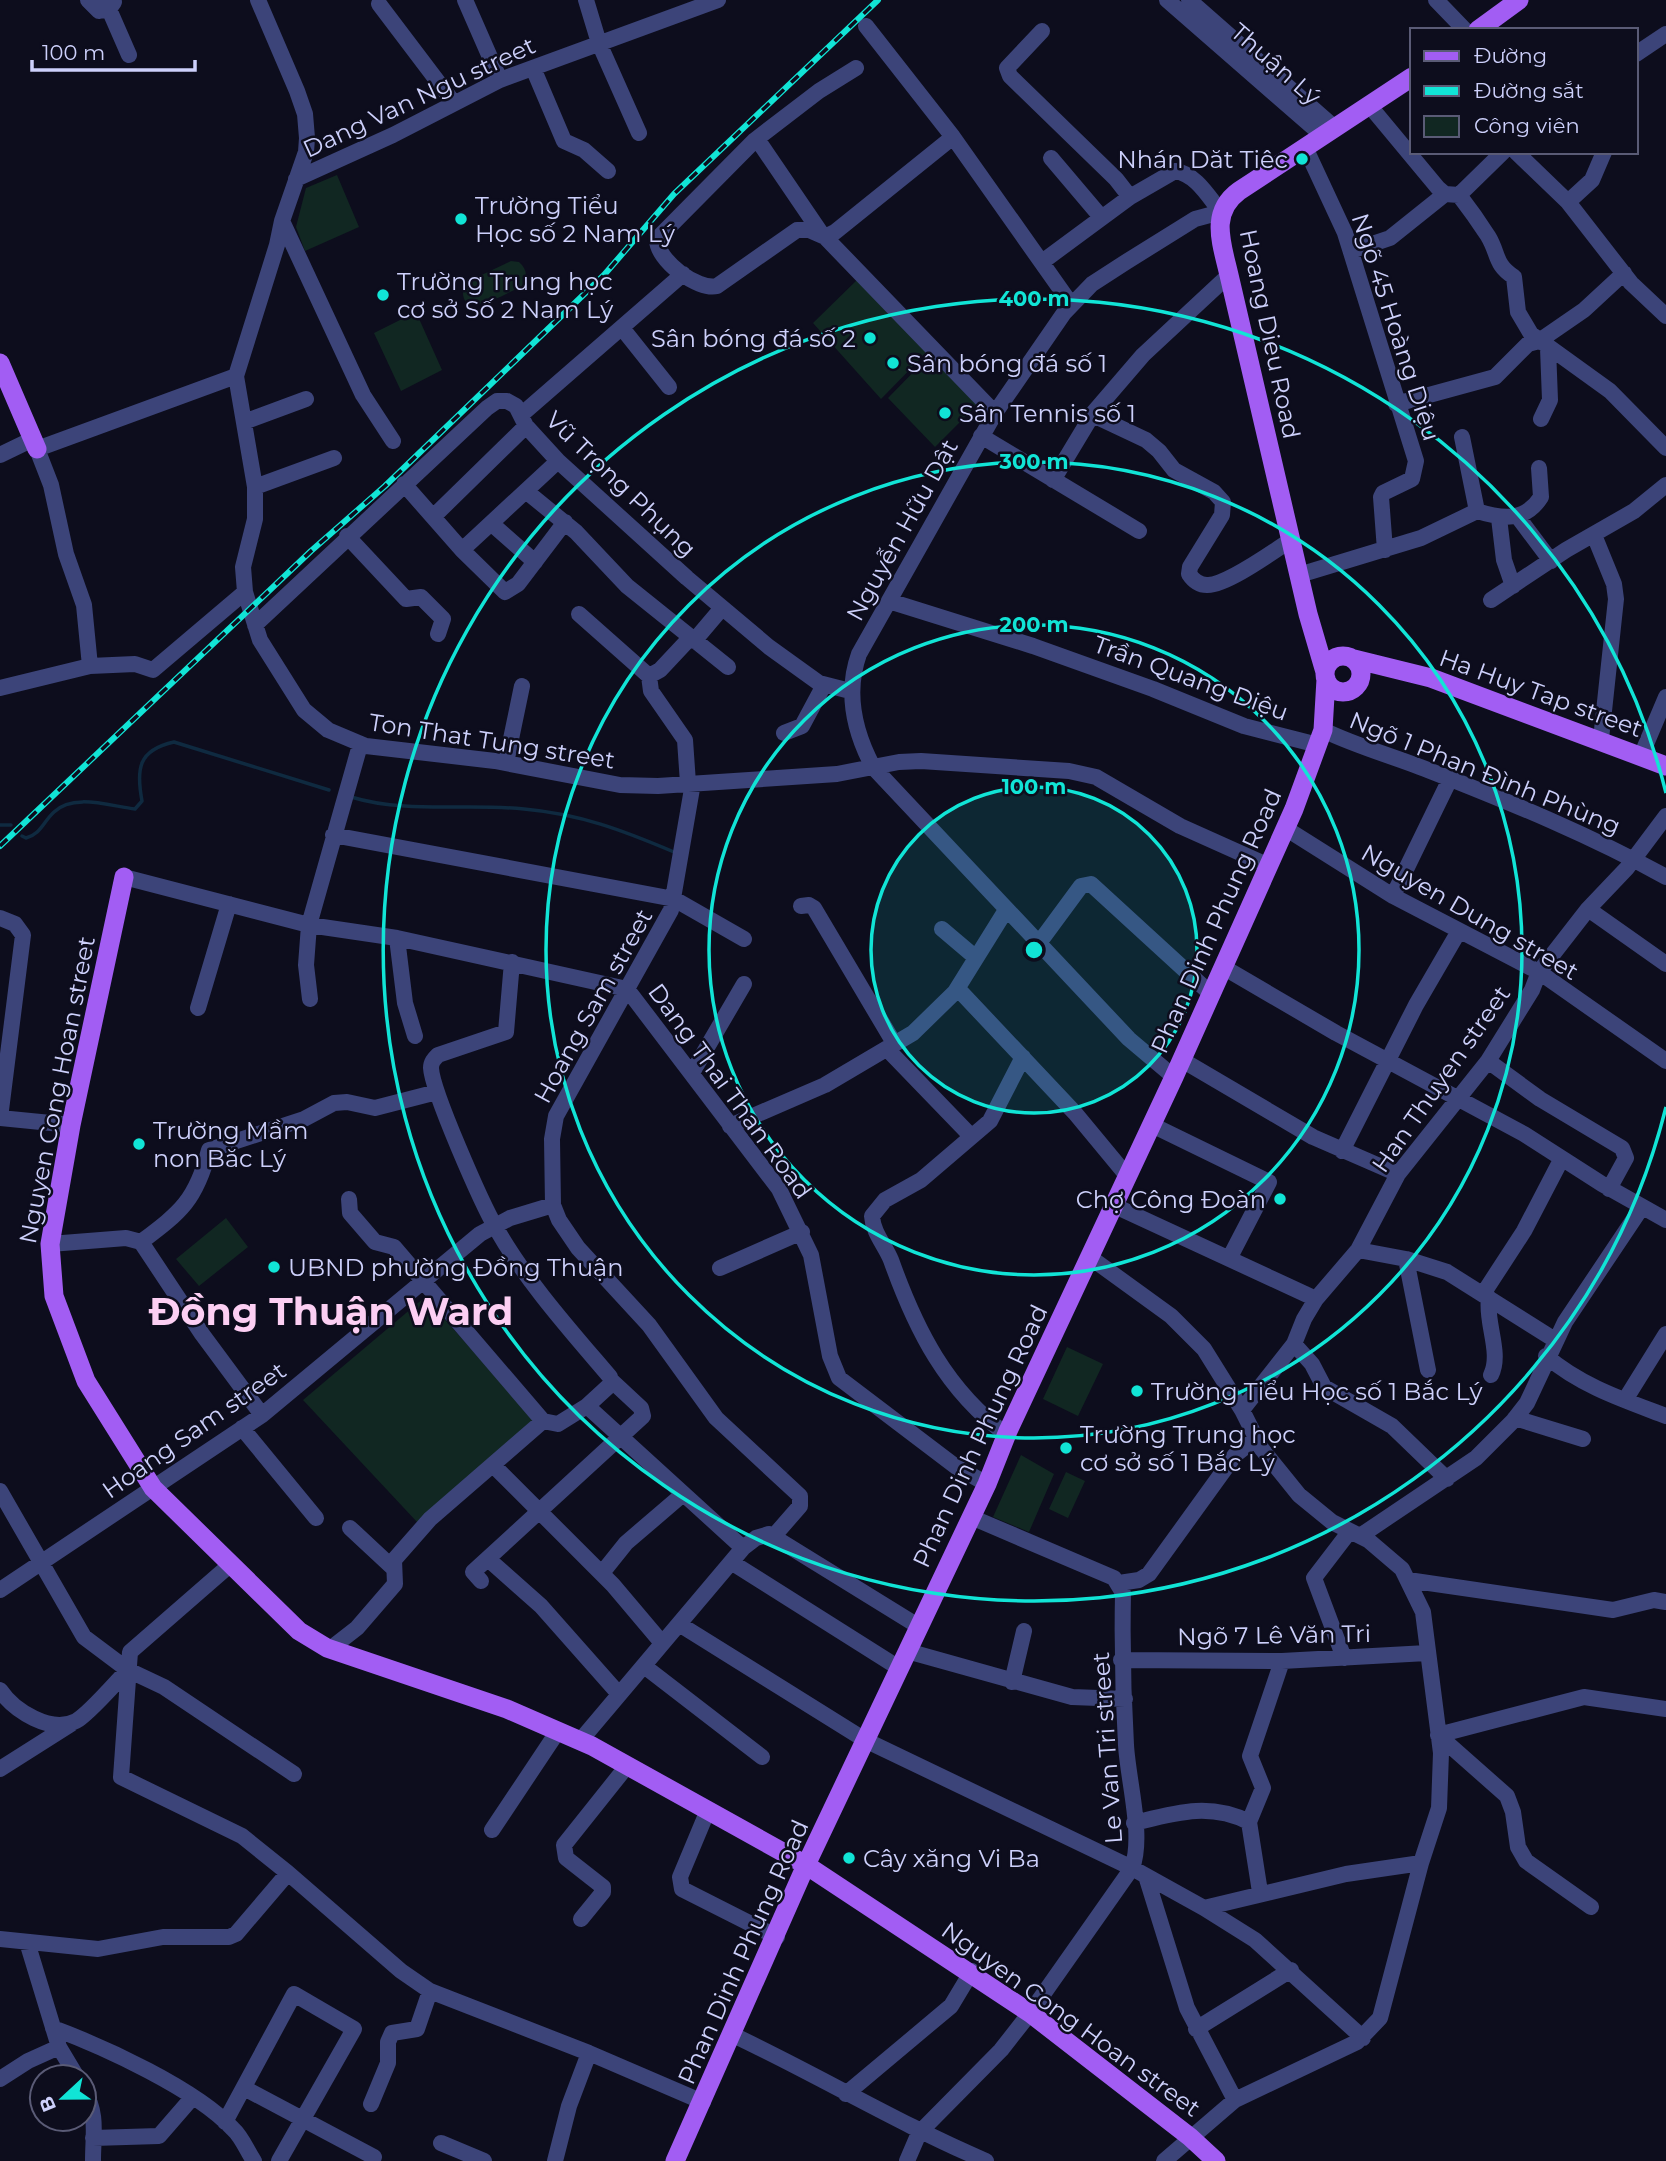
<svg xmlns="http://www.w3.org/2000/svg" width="1666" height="2161" viewBox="0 0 1666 2161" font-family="Montserrat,sans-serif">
	<rect width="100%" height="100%" fill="#0d0d1d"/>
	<path fill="#112722" d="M 337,175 L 359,227 L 305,251 L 296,227 L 306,188 Z
		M 511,261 L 519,262 C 527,269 528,277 522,286 C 508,292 461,323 463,290 L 469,281 Z
		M 858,279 L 928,351 L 881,399 L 813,323 Z
		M 416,312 L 442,370 L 401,391 L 374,333 Z
		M 931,354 L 978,404 L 935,447 L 888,398 Z
		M 226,1218 L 248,1247 L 199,1286 L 176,1259 Z
		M 425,1297 L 535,1421 L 417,1522 L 303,1400 Z
		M 1067,1347 L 1103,1364 L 1078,1416 L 1043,1399 Z
		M 1021,1455 L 1054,1474 L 1029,1532 L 993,1517 Z
		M 1066,1472 L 1085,1481 L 1068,1518 L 1049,1509 Z"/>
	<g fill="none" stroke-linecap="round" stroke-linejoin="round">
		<path stroke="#0f2a40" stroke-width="3.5" d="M 351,797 C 407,814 467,803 524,809 C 580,814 622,830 674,852
			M 0,825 L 11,825
			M 22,836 L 26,838 C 41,834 43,822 54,812 C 73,793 110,806 135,809 L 142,801 C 136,769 138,750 174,742 L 329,790"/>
		<path stroke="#3c4479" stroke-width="16" d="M 88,0 L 99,11 L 109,9 L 114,2
			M 105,0 L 129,55
			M 258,0 L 297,91 L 305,114 L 307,138 L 306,152 L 282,221 L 277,245 L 236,376 L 255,487 L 255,519 L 243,567 L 245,592 L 260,640 L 304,710 L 328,730 L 366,746 L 495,761 L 620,785 L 658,786 L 837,774 L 899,762 L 921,761 L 1069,771 L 1096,777 L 1180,826 L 1267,865
			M 465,0 L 500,80
			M 586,0 L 599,43 L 639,133
			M 1167,0 L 1323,136
			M 1189,0 L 1335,128
			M 1436,0 L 1465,30
			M 379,4 L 454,103
			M 866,26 L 953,137 L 1071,304
			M 1042,31 L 1007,68 L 1010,76 L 1116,179 L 1130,197
			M 1636,54 L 1666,34
			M 533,68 L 564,141 L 584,150 L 608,171
			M 856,68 L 819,91 L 755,140 L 657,239 C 656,260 698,291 717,286 L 797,230 L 809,230 L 825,237 L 835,232 L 953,137
			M 1369,105 L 1438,188 L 1445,194 L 1459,195 C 1469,208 1479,222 1488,236 C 1499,254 1494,264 1514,277 L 1518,312 L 1531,334 L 1610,391 L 1666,448
			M 757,139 L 821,233
			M 1305,147 L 1345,233 L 1416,461 L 1412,479 L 1383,493 L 1381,497 L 1385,550
			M 1516,152 L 1568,202 L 1631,283 L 1666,316
			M 1051,158 L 1101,217
			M 296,179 L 393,135 L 500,80 L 718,0
			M 1459,195 L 1503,152
			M 1568,202 L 1592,180 L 1604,152
			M 282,221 L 363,395 L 393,441
			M 825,237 L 995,413
			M 1351,251 L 1390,238 L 1445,194
			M 1042,262 L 1130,197 L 1175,171 C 1196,174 1208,196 1221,212
			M 622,328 L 669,387
			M 1396,404 L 1495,377 L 1528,344 L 1539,341 L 1584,310 L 1624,273
			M 521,415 L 683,274
			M 1093,415 L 1146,440 L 1159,451 L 1174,470 L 1214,492 L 1223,502 L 1222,515 L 1190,567 L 1189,574 C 1193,580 1199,585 1207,585 C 1226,586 1274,551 1291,540
			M 1541,419 L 1550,400 L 1548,348
			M 244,422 L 306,399
			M 981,436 L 1139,531
			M 1462,437 L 1477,511
			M 0,455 L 33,439
			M 1053,480 L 1094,412 L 1143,355 L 1229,275
			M 404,484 L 462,550 L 505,592 L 518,584 L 565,522
			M 255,487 L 334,458
			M 527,492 L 576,532 L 627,586 L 728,667
			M 434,516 L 526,426
			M 1518,517 L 1551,561
			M 1499,518 L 1504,560 L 1513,586
			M 492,524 L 535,562
			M 1594,535 L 1614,584 L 1616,599 L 1601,739
			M 347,536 L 406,599 L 421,597 L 443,619 L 438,634
			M 462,550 L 558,461
			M 1299,575 L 1421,538 L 1477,511 C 1502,519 1525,522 1541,497 L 1539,468
			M 1491,600 L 1566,550 L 1634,511 L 1666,485
			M 889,601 L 1033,646 L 1153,689 L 1244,726 L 1318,745
			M 579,614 L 649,676 L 660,670 L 690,638
			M 255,625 L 487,408 L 497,401 L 507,401 L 516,406 L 526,426 L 558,461 L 687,578 L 769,647 L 819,683 L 850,691
			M 694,641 L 722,608
			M 90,666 L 84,605 L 66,554 L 51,485 L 37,449 L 236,376
			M 649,676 L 651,691 L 685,740 L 688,783
			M 0,688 L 90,666 L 135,664 L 153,670 L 245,592
			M 1323,730 C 1358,747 1396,757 1433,772 C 1512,803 1592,836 1666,877
			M 784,733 L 802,726 L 824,685
			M 1641,756 L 1666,697
			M 506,763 L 522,686
			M 693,783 L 671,910 L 556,1116 L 552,1139 L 553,1205 L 559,1220 L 578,1248 L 649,1325 L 716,1418 L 800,1496 L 800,1506 L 773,1537
			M 1285,828 L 1393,896 L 1539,972 L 1666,1061
			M 333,835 L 674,899 L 744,939
			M 124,877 L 309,925 L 397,938 L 627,989 L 779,1189 L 811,1255 L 830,1356 L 839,1378 L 955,1466 L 987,1484
			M 1393,896 L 1450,779
			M 801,906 L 809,905 L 814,908 L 894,1043
			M 1588,909 L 1666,964
			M 0,918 L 15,924 L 23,935 L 0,1118
			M 942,929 L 975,957
			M 397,938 L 405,1003 L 415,1036
			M 1039,943 L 1081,886 L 1091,884 L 1210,993
			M 1223,967 L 1336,1033 L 1524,1134 L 1602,1184 L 1666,1220
			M 955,992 L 959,990 L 1075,1113 L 1128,1177
			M 310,999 L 306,965 L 309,925 L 360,745
			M 198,1008 L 229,904
			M 887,1049 L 971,1136
			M 1182,1060 L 1313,1137 L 1398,1174
			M 1488,1061 L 1540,1099 L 1622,1148 L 1626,1158 L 1609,1189
			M 692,1073 L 744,984
			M 1174,1077 L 1129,1039 L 873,767 C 854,731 845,693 859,654 L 995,413 L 1064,313 L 1092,284 L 1126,262 L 1195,219 L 1221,212
			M 0,1118 L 71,1125
			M 1152,1125 L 1269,1182 L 1230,1257
			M 730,1126 L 825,1085 L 913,1033 L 955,992 L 1006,910
			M 1342,1151 L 1416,1005 L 1459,931
			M 349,1199 L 350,1213 L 375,1242 L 394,1247 L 543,1421 L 558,1424 L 587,1406 L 611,1384 L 610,1377 C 570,1330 526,1281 496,1228 C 482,1204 432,1091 431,1068 C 431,1062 434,1059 438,1055 L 506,1032 L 512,962
			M 1115,1206 L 1316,1299
			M 141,1242 C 181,1212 196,1200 209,1150 L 304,1119 L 334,1103 L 347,1102 L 375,1108 L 437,1092
			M 50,1244 L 126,1238 L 141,1242 L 202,1334 L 262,1415
			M 1358,1250 L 1406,1259 L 1447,1272 L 1555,1340
			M 1091,1258 L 1171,1316 L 1204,1349 L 1242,1410 L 1261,1448 L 1299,1495 L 1332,1522 L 1368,1540 L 1402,1569 L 1423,1612 L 1441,1753 L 1439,1808 L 1421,1863 L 1380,2018 L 1357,2042 L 1235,2100 L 1164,2161
			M 1406,1259 L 1428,1370
			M 720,1268 L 802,1232
			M 1483,1294 L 1524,1231 L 1561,1160
			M 1489,1298 C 1485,1322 1502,1353 1491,1375
			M 1294,1344 L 1312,1364 L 1324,1387 L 1392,1426 L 1447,1479
			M 1546,1356 C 1581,1386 1624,1400 1666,1416
			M 1625,1400 L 1666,1334
			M 587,1406 L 743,1548
			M 1242,1410 L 1294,1344 L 1304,1319 L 1316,1299 L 1358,1250 L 1398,1174 L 1488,1061 L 1532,990 L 1539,972 L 1588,909 L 1627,868 L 1666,816
			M 1515,1418 L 1583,1439
			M 242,1428 L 316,1518
			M 1007,1435 C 946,1390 916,1330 891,1260 C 885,1245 873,1233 872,1216 L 885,1200 L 921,1180 L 990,1121 L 1023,1057
			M 493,1465 L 613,1585 L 662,1643
			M 0,1491 L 84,1637 L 128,1670 L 164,1687 L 294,1774
			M 350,1528 L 393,1568
			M 1360,1536 L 1476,1458 L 1513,1421 L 1527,1403 L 1565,1322 L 1642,1207
			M 488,1559 L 541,1606 L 618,1693
			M 731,1562 L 899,1668
			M 231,1564 L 130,1652 L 121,1777 L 242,1836 L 288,1873
			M 602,1573 L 626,1543 L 682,1495
			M 1408,1580 L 1613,1610 L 1654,1600 L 1666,1602
			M 481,1581 L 473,1572 L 643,1416 L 641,1408 L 612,1381
			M 1119,1583 L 1139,1580 L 1149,1574 L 1235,1455 L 1257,1438
			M 0,1590 L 262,1415 L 480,1234 L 510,1218 L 553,1205
			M 679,1624 L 865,1740 L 1132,1868 L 1204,1908 L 1255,1940 L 1363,2038
			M 330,1649 L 357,1628 L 395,1584 L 394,1560 L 430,1519 L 543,1421
			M 907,1651 L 1072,1697 L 1125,1699
			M 1344,1658 L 1314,1578 L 1350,1531
			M 1121,1660 L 1282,1661 L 1427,1653
			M 644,1666 L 762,1757
			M 1012,1682 L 1024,1631
			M 0,1690 C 14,1711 51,1734 76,1721 C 89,1714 116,1682 128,1670
			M 1438,1735 L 1507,1796 L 1513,1812 L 1518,1847 L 1526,1861 L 1591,1907
			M 1438,1735 L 1584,1697 L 1666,1709
			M 580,1741 L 743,1548 L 756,1538 L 769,1534 L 918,1626
			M 0,1769 L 71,1724
			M 708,1810 L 680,1877 L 682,1889 L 777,1937
			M 1134,1823 C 1175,1813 1209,1802 1249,1822
			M 492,1830 L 558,1731
			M 1146,1876 L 1187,2008 L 1235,2100
			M 1260,1892 L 1249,1822 L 1263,1788 L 1250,1756 L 1282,1661
			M 1204,1908 L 1346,1874 L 1421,1863
			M 581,1919 L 603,1892 L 603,1887 L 566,1858 L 564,1845 L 627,1766
			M 0,1939 L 98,1949 L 163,1937 L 229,1937 L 236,1934 L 288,1873 L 401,1971 L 430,1991 L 589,2053 L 703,2102
			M 27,1942 L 59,2047 L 77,2077
			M 53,2028 C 104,2047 196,2089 233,2129 C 242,2137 247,2151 254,2161
			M 1196,2029 L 1291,1970
			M 733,2035 C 818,2075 899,2124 986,2161
			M 0,2079 L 28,2061 L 59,2047
			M 244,2088 L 374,2157
			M 84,2090 C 98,2115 93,2133 93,2161
			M 846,2094 L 951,2006 L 972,1971
			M 371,2104 L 388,2063 L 388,2042 L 392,2033 L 417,2029 L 430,1991
			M 225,2122 L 294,1994 L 354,2029 L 279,2161
			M 93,2138 L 159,2136 L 192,2098
			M 441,2143 L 484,2161
			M 555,2161 L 569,2106 L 589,2053
			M 907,2161 L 919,2133 L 1001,2050 L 1030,2013 L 1132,1868 C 1144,1836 1128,1781 1126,1745 C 1123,1694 1122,1644 1123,1593 L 1114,1578 L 971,1517"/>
		<path stroke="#a25df3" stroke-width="19" d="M 1478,30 L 1519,0
			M 0,363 L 37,449
			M1325 674a18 18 0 1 1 36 0a18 18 0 1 1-36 0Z
			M 1354,659 L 1431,678 L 1666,766
			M 1325,672 L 1308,614 L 1229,275 C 1222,244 1209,213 1239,191 L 1412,77
			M 124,877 L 71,1125 L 50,1244 L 54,1296 L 86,1381 L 153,1488 L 299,1631 L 327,1648 L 507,1709 L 592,1746 L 806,1865 L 1030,2013 L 1190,2137 L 1216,2161
			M 675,2161 L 806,1865 L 987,1484 L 1008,1431 L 1174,1077 L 1294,809 L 1323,730 L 1326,679"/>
		<g stroke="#11e4d6" stroke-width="6">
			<path id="rail" d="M 0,846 L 311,551 L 385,486 L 604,275 L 674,194 L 878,0"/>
		</g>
		<use href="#rail" stroke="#0d0d1d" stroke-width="3.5" stroke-dasharray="10" stroke-linecap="butt"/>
	</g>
	<circle cx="1034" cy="950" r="163" fill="#11e4d6" fill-opacity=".12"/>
	<g fill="none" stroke="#11e4d6" stroke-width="3.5">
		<circle cx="1034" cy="950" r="163"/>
		<circle cx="1034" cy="950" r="325"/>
		<circle cx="1034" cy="950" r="488"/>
		<path d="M1666 1107A651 651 0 1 1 1666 793"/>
	</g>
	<g fill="#11e4d6" stroke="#0d0d1d" stroke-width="2.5">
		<circle cx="1302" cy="159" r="7"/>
		<circle cx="461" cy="219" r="7"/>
		<circle cx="383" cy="295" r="7"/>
		<circle cx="870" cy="338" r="7"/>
		<circle cx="893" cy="363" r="7"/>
		<circle cx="945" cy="413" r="7"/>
		<circle cx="139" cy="1144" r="7"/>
		<circle cx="1280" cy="1199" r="7"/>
		<circle cx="274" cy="1267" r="7"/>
		<circle cx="1137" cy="1391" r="7"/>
		<circle cx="1066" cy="1448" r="7"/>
		<circle cx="849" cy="1858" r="7"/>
	</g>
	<g text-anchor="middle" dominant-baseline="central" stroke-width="5" stroke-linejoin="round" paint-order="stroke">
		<g font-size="24" fill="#cdd0fb" stroke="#0d0d1d">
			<text transform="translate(1276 64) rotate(41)">Thuận Lý</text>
			<text transform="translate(419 97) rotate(-25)">Dang Van Ngu street</text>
			<text transform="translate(1396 327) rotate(72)">Ngõ 45 Hoàng Diệu</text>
			<text transform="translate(1270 334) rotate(78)">Hoang Dieu Road</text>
			<text transform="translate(621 484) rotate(44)">Vũ Trọng Phụng</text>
			<text transform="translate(902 530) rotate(-61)">Nguyễn Hữu Dật</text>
			<text transform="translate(1191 678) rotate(20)">Trần Quang Diệu</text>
			<text transform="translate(1541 693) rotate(20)">Ha Huy Tap street</text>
			<text transform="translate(492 741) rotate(9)">Ton That Tung street</text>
			<text transform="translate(1485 773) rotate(22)">Ngõ 1 Phan Đình Phùng</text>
			<text transform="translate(1470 912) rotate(30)">Nguyen Dung street</text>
			<text transform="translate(1216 921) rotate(-66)">Phan Dinh Phung Road</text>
			<text transform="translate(593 1006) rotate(-61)">Hoang Sam street</text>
			<text transform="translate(1441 1079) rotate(-55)">Han Thuyen street</text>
			<text transform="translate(57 1090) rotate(-79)">Nguyen Cong Hoan street</text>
			<text transform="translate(730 1091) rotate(54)">Dang Thai Than Road</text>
			<text transform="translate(194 1430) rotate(-35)">Hoang Sam street</text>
			<text transform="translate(980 1436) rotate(-65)">Phan Dinh Phung Road</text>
			<text transform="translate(1274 1635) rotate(-1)">Ngõ 7 Lê Văn Tri</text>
			<text transform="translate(1107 1748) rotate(-94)">Le Van Tri street</text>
			<text transform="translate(743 1952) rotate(-66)">Phan Dinh Phung Road</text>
			<text transform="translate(1071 2019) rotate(36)">Nguyen Cong Hoan street</text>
		</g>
		<g font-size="24" fill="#cdd0fb" stroke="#0d0d1d" text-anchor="start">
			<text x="1288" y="159" text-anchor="end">Nhán Dăt Tiêc</text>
			<text x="475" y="205">Trường Tiểu<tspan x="475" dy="28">Học số 2 Nam Lý</tspan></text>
			<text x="397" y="281">Trường Trung học<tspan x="397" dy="28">cơ sở Số 2 Nam Lý</tspan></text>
			<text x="856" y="338" text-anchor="end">Sân bóng đá số 2</text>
			<text x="907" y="363">Sân bóng đá số 1</text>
			<text x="959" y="413">Sân Tennis số 1</text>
			<text x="153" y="1130">Trường Mầm<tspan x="153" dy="28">non Băc Lý</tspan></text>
			<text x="1266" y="1199" text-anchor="end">Chợ Công Đoàn</text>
			<text x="288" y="1267">UBND phường Đồng Thuận</text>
			<text x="1151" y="1391">Trường Tiểu Học số 1 Bắc Lý</text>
			<text x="1080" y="1434">Trường Trung học<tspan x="1080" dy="28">cơ sở số 1 Bắc Lý</tspan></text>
			<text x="863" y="1858">Cây xăng Vi Ba</text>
		</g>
		<g font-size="38" font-weight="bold" fill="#fccff3" stroke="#0d0d1d">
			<text x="331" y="1311">Đồng Thuận Ward</text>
		</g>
	</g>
	<circle cx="1034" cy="950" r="10" fill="#11e4d6" stroke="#0d0d1d" stroke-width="3.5"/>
	<g font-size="21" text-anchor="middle" font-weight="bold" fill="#11e4d6" stroke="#0d0d1d" stroke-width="5" stroke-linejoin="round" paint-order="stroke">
		<text x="1034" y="306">400 m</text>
		<text x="1034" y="469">300 m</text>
		<text x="1034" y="632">200 m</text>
		<text x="1034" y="794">100 m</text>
	</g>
	<rect x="1410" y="28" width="228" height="126" fill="#0d0d1d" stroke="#5a5b76" stroke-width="2"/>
	<rect x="1424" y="51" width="35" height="10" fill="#a25df3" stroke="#5a5b76" stroke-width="2"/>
	<text x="1474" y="63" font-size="21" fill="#cdd0fb">Đường</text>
	<rect x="1424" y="86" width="35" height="10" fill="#11e4d6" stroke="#5a5b76" stroke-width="2"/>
	<text x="1474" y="98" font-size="21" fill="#cdd0fb">Đường sắt</text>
	<rect x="1424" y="116" width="35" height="21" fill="#112722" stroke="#5a5b76" stroke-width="2"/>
	<text x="1474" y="133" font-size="21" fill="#cdd0fb">Công viên</text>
	<g transform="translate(63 2098) rotate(248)"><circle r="33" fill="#0d0d1d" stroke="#5a5b76" stroke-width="2"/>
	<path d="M0-5L12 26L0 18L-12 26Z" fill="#11e4d6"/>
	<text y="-10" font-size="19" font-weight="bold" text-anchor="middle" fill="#cdd0fb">B</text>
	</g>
	<path d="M32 60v10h163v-10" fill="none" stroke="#cdd0fb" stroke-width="3.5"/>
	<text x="42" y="60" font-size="21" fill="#cdd0fb" stroke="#0d0d1d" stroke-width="5" paint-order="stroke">100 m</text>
</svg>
